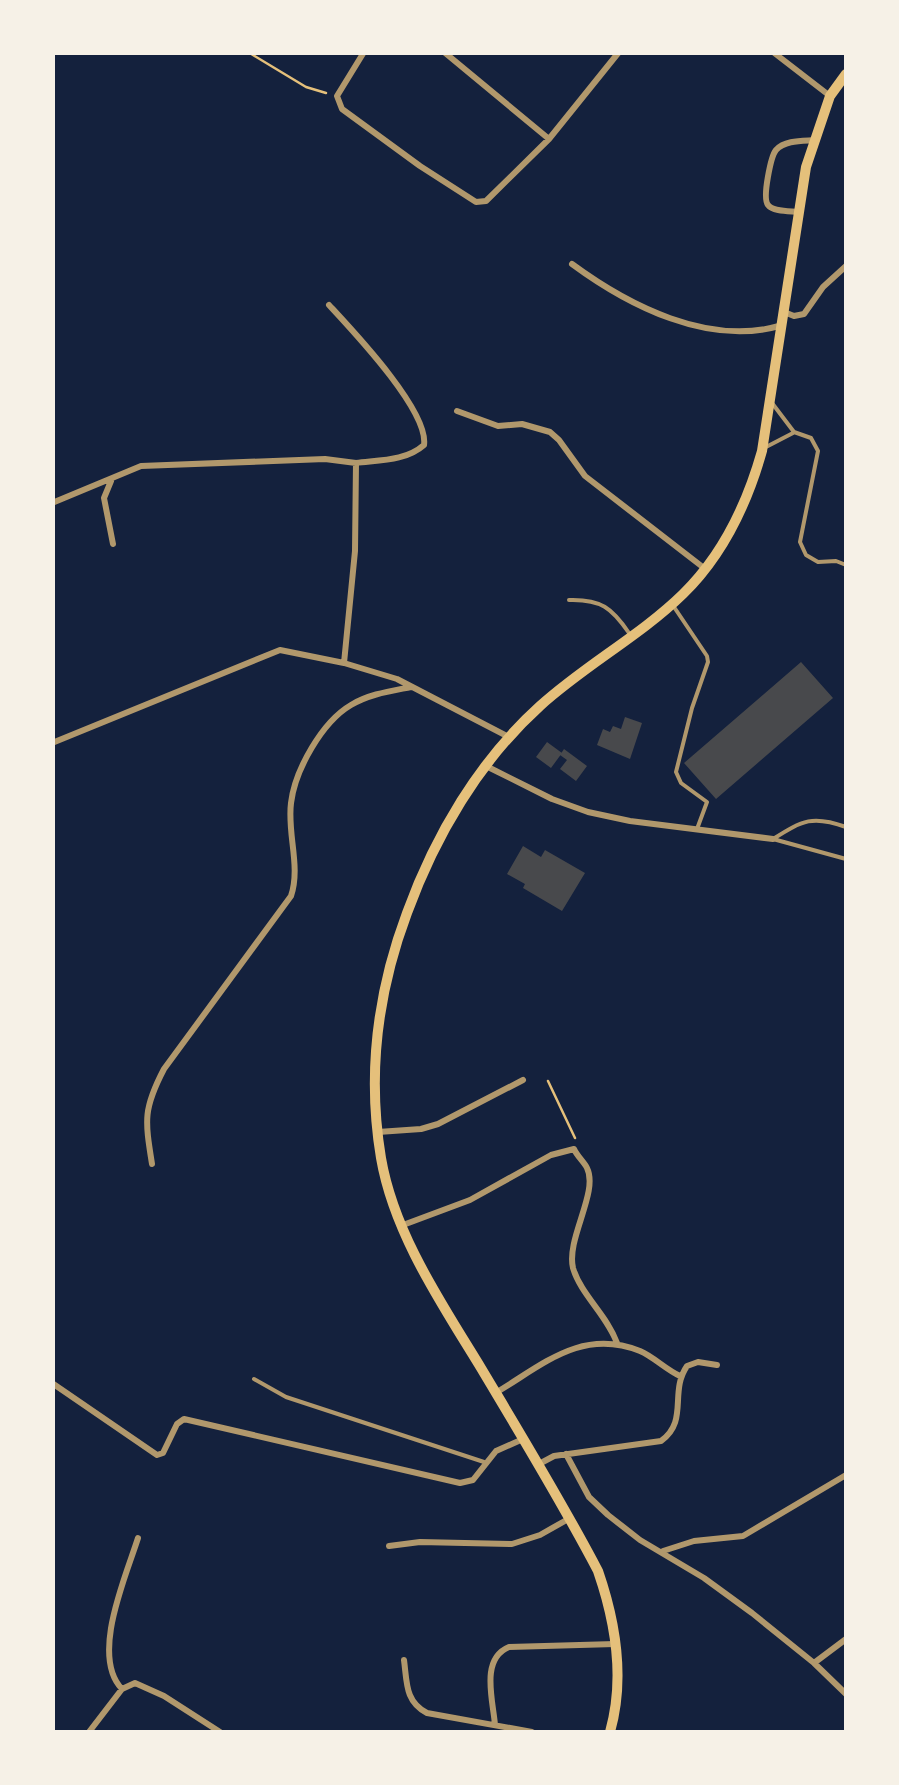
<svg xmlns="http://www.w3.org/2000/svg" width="899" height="1785" viewBox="0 0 899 1785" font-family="'Titillium Web',sans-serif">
	<rect width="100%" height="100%" fill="#14213d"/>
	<path fill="#48494c" d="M 801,662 L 833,698 L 716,799 L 684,763 Z
		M 625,717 L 642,723 L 630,759 L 597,745 L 603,729 L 610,732 L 613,726 L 621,729 Z
		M 547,742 L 562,753 L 551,768 L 536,757 Z
		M 564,749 L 587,766 L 576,781 L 560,769 L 567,760 L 560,755 Z
		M 523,846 L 541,857 L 545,850 L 585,873 L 562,911 L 523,888 L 525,884 L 507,874 Z"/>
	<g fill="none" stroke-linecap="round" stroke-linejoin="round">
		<path stroke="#e5c07b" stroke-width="2.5" d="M 248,52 L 306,87 L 326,93
			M 548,1081 L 575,1138
			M 846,1163 L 846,1190"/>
		<path stroke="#b1986c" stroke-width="4" d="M 84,52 L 84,53
			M 772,403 L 794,432 L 811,438 L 818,451 L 800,542 L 806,555 L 818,562 L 836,561 L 846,565
			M 766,447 L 793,433
			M 569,600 C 601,599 612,608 629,633
			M 674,607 L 707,656 L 708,662 L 692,708 L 676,772 L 681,783 L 707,802 L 697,829
			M 773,839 C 803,820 813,815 846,827
			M 773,839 L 846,859
			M 254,1379 L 286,1397 L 484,1462"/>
		<path stroke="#b1986c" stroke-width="6" d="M 364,52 L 337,96 L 342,109 L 420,166 L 476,202 L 486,201 L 549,139 L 619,52
			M 444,52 L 549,139
			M 773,52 L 830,96
			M 799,212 C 790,211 773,212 768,205 C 762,198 771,156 776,150 C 785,140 803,141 815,140
			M 572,264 C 629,306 708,346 779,326
			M 329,305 C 353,331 429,411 424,445 C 406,461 380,460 356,463
			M 784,312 L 794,316 L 804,314 L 823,287 L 846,266
			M 457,411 L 498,426 L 522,424 L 550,432 L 559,440 L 585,476 L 704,568
			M 111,481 L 104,498 L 113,544
			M 52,503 L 141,466 L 325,459 L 356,463 L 355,551 L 344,663
			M 52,743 L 280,650 L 344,663 L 397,679 L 509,737
			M 486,766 L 552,799 L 588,812 L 630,821 L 773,839
			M 378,1132 L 421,1129 L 438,1124 L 523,1080
			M 152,1164 C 145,1120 143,1109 164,1069 L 291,896 C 301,866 287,834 291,803 C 295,770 322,722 351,705 C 369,694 391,691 411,687
			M 403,1225 L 470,1200 L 551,1155 L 574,1149 C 577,1156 584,1162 587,1168 C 599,1192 566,1239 573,1268 C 581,1295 607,1315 617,1343
			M 52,1383 L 157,1455 L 163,1453 L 177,1424 L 184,1419 L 460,1483 L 473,1480 L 496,1451 L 523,1439
			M 497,1392 C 544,1364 582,1328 640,1351 C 654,1357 665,1369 680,1376
			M 566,1454 L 589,1497 L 608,1515 L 640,1540 L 704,1578 L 752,1613 L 814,1663 L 846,1694
			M 539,1464 L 554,1456 L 661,1441 C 689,1421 669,1392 687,1366 L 698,1362 L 717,1365
			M 389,1546 L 420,1542 L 512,1544 L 540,1535 L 570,1518
			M 663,1551 L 694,1541 L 743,1536 L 846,1475
			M 404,1660 C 407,1682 405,1702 427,1713 L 532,1732
			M 814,1663 L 846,1639
			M 122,1689 C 90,1656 126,1576 138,1538
			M 495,1725 C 493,1700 480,1659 509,1647 L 615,1644
			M 89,1732 L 122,1689 L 135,1683 L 164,1696 L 220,1732"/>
		<path stroke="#e5c07b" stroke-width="10" d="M 610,1732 C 625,1679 616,1623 598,1571 C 562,1502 521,1435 481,1368 C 442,1304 394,1234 381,1158 C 367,1074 377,993 407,913 C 435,836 479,761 540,706 C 585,665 640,636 683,594 C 723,555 747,504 762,451 L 806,167 L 830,96 L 846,74"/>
	</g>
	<rect width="899" height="1785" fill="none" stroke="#f6f1e7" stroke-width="110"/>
</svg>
